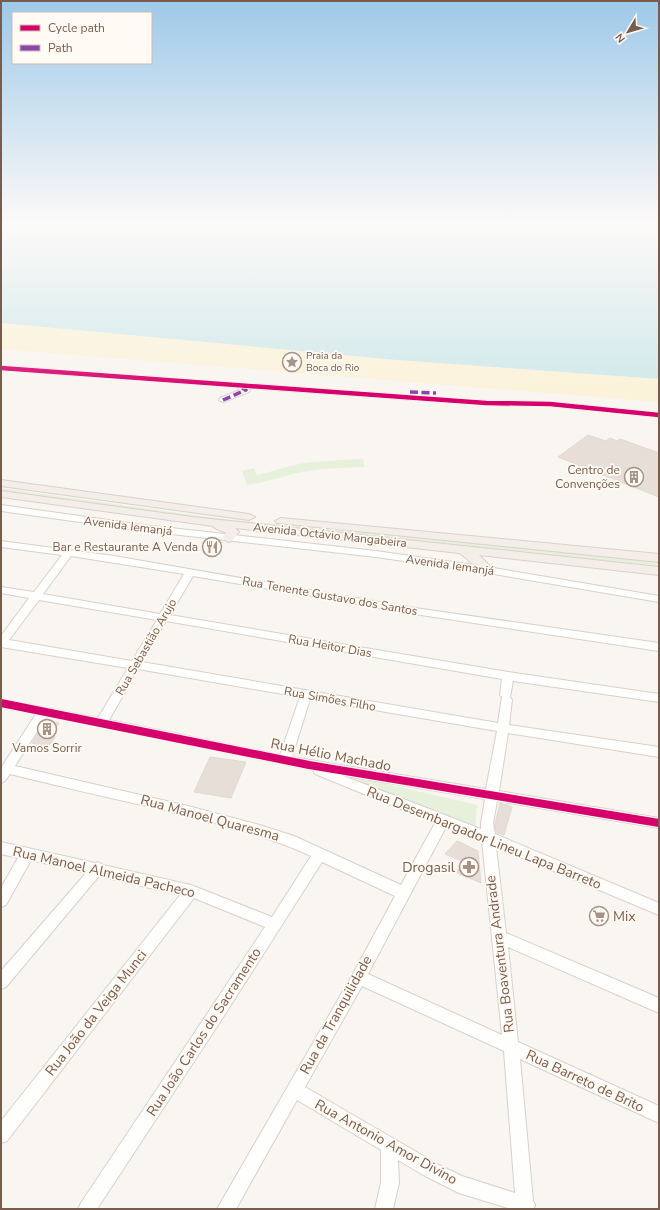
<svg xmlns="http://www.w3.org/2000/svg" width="660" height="1210" viewBox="0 0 660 1210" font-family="'Nunito Sans',sans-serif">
	<rect width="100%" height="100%" fill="#f9f5f0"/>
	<path fill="#e7f0db" d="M 363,459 L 364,467 C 340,468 316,468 293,474 C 277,478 263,483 247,485 L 242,471 L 254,468 L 257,475 C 271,472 284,467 299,464 C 320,461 342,460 363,459 Z
		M 1,488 L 215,518 L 659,562 L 659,566 L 214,520 L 1,491 Z
		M 348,775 L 477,805 L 475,828 L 347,780 Z"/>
	<path fill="#fbf2d9" d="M 1,323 L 397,360 L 659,379 L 659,402 L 1,349 Z"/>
	<path fill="#d0e8ea" d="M 1,223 L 659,223 L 659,379 L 397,360 L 1,323 Z"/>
	<path fill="#e6ded7" stroke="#e2d8d2" d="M 588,435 L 606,441 L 610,438 L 617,441 L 620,439 L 659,453 L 659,497 L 558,457 Z
		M 211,540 L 221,542 L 214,555 L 203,553 Z
		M 47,720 L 59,723 L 51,736 L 55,737 L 48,747 L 32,743 Z
		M 210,757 L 246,762 L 231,798 L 194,792 Z
		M 500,803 L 512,807 L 504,835 L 496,832 L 495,824 Z
		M 457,841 L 478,851 L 481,883 L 457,873 L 462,861 L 445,854 Z"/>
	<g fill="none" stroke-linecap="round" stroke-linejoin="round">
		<g stroke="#d7d1cb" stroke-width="2">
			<path id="minor" d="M 1,366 L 486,401 L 550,402 L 659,413 L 659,417 L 550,406 L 486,405 L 247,388 L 250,390 L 249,392 L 223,402 L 219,400 L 220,398 L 240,390 L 237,387 L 1,370 Z
				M 1,505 L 144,525 L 376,551 L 488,567 L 659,596 L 659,602 L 488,573 L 376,557 L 144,531 L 1,511 Z
				M 1,541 L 114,556 L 408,607 L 659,643 L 659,651 L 408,613 L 193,576 L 170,615 L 508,672 L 659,694 L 659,702 L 513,681 L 510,697 L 512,700 L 509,725 L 659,747 L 659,757 L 508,733 L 499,791 L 659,818 L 659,828 L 497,801 L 493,823 L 495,834 L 659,903 L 659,915 L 496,847 L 506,933 L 659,998 L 659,1013 L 508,947 L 518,1042 L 659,1106 L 659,1123 L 520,1059 L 533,1201 L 535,1205 L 534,1209 L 511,1209 L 459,1193 L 425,1176 L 398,1160 L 399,1183 L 393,1209 L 375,1209 L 381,1183 L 381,1150 L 297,1100 L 236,1209 L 217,1209 L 354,972 L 395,896 L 322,862 L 220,1022 L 97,1209 L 78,1209 L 81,1203 L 265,927 L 194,898 L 7,1141 L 1,1143 L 1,1121 L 180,895 L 99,876 L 6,987 L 1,989 L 1,971 L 86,873 L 31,860 L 6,905 L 1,907 L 1,888 L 18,858 L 1,854 L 1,842 L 95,863 L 98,862 L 103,865 L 191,885 L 272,917 L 311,856 C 261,833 208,821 155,808 C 106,797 58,786 10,774 L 5,781 L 1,783 L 1,768 L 36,714 L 1,707 L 1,699 L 98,718 L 128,668 L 1,647 L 1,636 L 29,598 L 1,593 L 1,587 L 34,592 L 62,555 L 1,547 ZM 71,556 L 184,574 L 160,614 L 43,594 ZM 39,600 L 157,620 L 132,661 L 9,640 ZM 166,621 L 502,679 L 500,695 L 502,697 L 498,723 L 142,662 ZM 138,669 L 300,697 L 280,755 L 109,720 ZM 310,699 L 497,731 L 486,789 L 292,757 ZM 47,716 L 313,770 L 315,774 L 435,823 L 401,885 L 294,836 L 256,824 L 188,806 L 15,766 ZM 341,775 L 485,799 L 481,823 L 481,829 ZM 446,827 L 482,841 L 502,1035 L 368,974 ZM 362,986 L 504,1051 L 515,1193 L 462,1176 L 437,1164 L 305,1087 Z"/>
		</g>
		<g stroke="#dad1cc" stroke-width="2">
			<path id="major" d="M 1,480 L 249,514 L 255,517 L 249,520 L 1,486 Z
				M 1,491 L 192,517 L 659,567 L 659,575 L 479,555 L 494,570 L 488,574 C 478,571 469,559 459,553 L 235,528 L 239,532 L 232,541 L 228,542 L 222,538 L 226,533 L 215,528 L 213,526 L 1,497 Z
				M 281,518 L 659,554 L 659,562 L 277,523 L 275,521 Z"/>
		</g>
		<use href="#minor" fill="#fefefd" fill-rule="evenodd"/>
		<use href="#major" fill="#f3eee8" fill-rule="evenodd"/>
		<path stroke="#8e44ad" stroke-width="3.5" stroke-dasharray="8 3.5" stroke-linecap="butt" d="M 410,392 L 436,393
			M 223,400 L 246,390 L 242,388"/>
		<g stroke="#fffaf3" stroke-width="6">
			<path id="cycleway-far1" d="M 1,368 L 486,403 L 550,404 L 659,415"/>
		</g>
		<g stroke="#fffaf3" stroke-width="10">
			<path id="cycleway" d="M 1,703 L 309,765 L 659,823"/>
		</g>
		<use href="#cycleway-far1" stroke="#d6006c" stroke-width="4.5"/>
		<use href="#cycleway" stroke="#d6006c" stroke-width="8"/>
	</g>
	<linearGradient id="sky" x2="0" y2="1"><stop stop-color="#9ec9e9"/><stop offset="0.57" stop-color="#fcfaf8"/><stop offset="1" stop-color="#fcfaf8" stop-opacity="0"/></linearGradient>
	<rect width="660" height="392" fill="url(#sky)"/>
	<defs>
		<g id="sight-ring" transform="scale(1)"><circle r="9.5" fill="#fffaf3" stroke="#a69286" stroke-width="1.5"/><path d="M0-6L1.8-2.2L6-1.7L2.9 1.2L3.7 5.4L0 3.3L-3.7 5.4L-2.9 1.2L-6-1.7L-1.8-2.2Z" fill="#a69286"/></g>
		<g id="building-ring" transform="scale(1)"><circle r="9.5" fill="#fffaf3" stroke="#a69286" stroke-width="1.5"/><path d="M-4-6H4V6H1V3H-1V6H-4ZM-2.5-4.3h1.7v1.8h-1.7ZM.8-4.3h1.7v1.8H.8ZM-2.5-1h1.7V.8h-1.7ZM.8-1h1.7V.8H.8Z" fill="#a69286"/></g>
		<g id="restaurant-ring" transform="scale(1)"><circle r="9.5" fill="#fffaf3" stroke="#a69286" stroke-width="1.5"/><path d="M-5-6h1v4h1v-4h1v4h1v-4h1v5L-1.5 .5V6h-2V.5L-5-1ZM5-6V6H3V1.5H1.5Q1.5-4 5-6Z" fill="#a69286"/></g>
		<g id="pharmacy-ring" transform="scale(1)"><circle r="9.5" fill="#fffaf3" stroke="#a69286" stroke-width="1.5"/><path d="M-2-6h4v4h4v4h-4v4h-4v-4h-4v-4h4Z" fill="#a69286"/></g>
		<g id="supermarket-ring" transform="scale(1)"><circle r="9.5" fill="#fffaf3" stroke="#a69286" stroke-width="1.5"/><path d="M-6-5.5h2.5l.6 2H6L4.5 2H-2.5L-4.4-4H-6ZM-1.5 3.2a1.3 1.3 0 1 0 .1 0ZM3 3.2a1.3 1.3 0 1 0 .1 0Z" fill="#a69286"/></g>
	</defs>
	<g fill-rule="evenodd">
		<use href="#sight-ring" x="292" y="362"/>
		<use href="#building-ring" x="634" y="477"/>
		<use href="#restaurant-ring" x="212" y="547"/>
		<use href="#building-ring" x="47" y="729"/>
		<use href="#pharmacy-ring" x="469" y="867"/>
		<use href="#supermarket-ring" x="599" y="916"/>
	</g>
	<g text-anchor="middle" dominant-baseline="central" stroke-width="3.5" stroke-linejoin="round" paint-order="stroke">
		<g font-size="10" fill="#7a5c4d" stroke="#fffaf3" text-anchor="start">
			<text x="306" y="356">Praia da<tspan x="306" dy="12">Boca do Rio</tspan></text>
		</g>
		<g font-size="12" fill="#7a5c4d" stroke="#fffaf3" text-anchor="end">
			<text x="620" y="470">Centro de<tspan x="620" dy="14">Convenções</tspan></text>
			<text x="198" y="547">Bar e Restaurante A Venda</text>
			<text x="47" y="748" text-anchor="middle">Vamos Sorrir</text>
		</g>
		<g font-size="12" fill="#7a5c4d" stroke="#fffaf3">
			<text transform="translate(128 526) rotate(7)">Avenida Iemanjá</text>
			<text transform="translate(330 535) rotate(6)">Avenida Octávio Mangabeira</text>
			<text transform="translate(450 565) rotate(8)">Avenida Iemanjá</text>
			<text transform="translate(330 596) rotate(10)">Rua Tenente Gustavo dos Santos</text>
			<text transform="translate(330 646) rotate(10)">Rua Heitor Dias</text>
			<text transform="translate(146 647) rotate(-60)">Rua Sebastião Arujo</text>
			<text transform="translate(330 699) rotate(10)">Rua Simões Filho</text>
		</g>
		<g font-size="14" fill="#7a5c4d" stroke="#fffaf3">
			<text transform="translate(331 755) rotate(11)">Rua Hélio Machado</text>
			<text transform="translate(210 818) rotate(15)">Rua Manoel Quaresma</text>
			<text transform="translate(484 838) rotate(22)">Rua Desembargador Lineu Lapa Barreto</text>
			<text transform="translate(104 872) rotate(13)">Rua Manoel Almeida Pacheco</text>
			<text transform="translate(500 954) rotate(-97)">Rua Boaventura Andrade</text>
			<text transform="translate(96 1013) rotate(-52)">Rua João da Veiga Munci</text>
			<text transform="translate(336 1015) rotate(-61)">Rua da Tranquilidade</text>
			<text transform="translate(204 1032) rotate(-57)">Rua João Carlos do Sacramento</text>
			<text transform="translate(585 1081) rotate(25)">Rua Barreto de Brito</text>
			<text transform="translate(386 1142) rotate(29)">Rua Antonio Amor Divino</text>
		</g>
		<g font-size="14" fill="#7a5c4d" stroke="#fffaf3" text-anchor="end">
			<text x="455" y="867">Drogasil</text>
			<text x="613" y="916" text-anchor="start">Mix</text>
		</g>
	</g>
	<rect width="660" height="1210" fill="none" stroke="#7a5c4d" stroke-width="4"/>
	<rect x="12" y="12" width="140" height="52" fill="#fffaf3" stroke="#cabbb1"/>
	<rect x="20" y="25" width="20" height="6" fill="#d6006c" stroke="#cabbb1"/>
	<text x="48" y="32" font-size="12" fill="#7a5c4d">Cycle path</text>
	<rect x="20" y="45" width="20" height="6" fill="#8e44ad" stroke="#cabbb1"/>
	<text x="48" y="52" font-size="12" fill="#7a5c4d">Path</text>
	<g transform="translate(628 32) rotate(232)" stroke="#fffaf3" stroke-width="3" paint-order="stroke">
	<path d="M0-3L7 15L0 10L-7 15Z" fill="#7a5c4d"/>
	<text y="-6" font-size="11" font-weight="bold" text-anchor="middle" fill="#7a5c4d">N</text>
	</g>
</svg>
